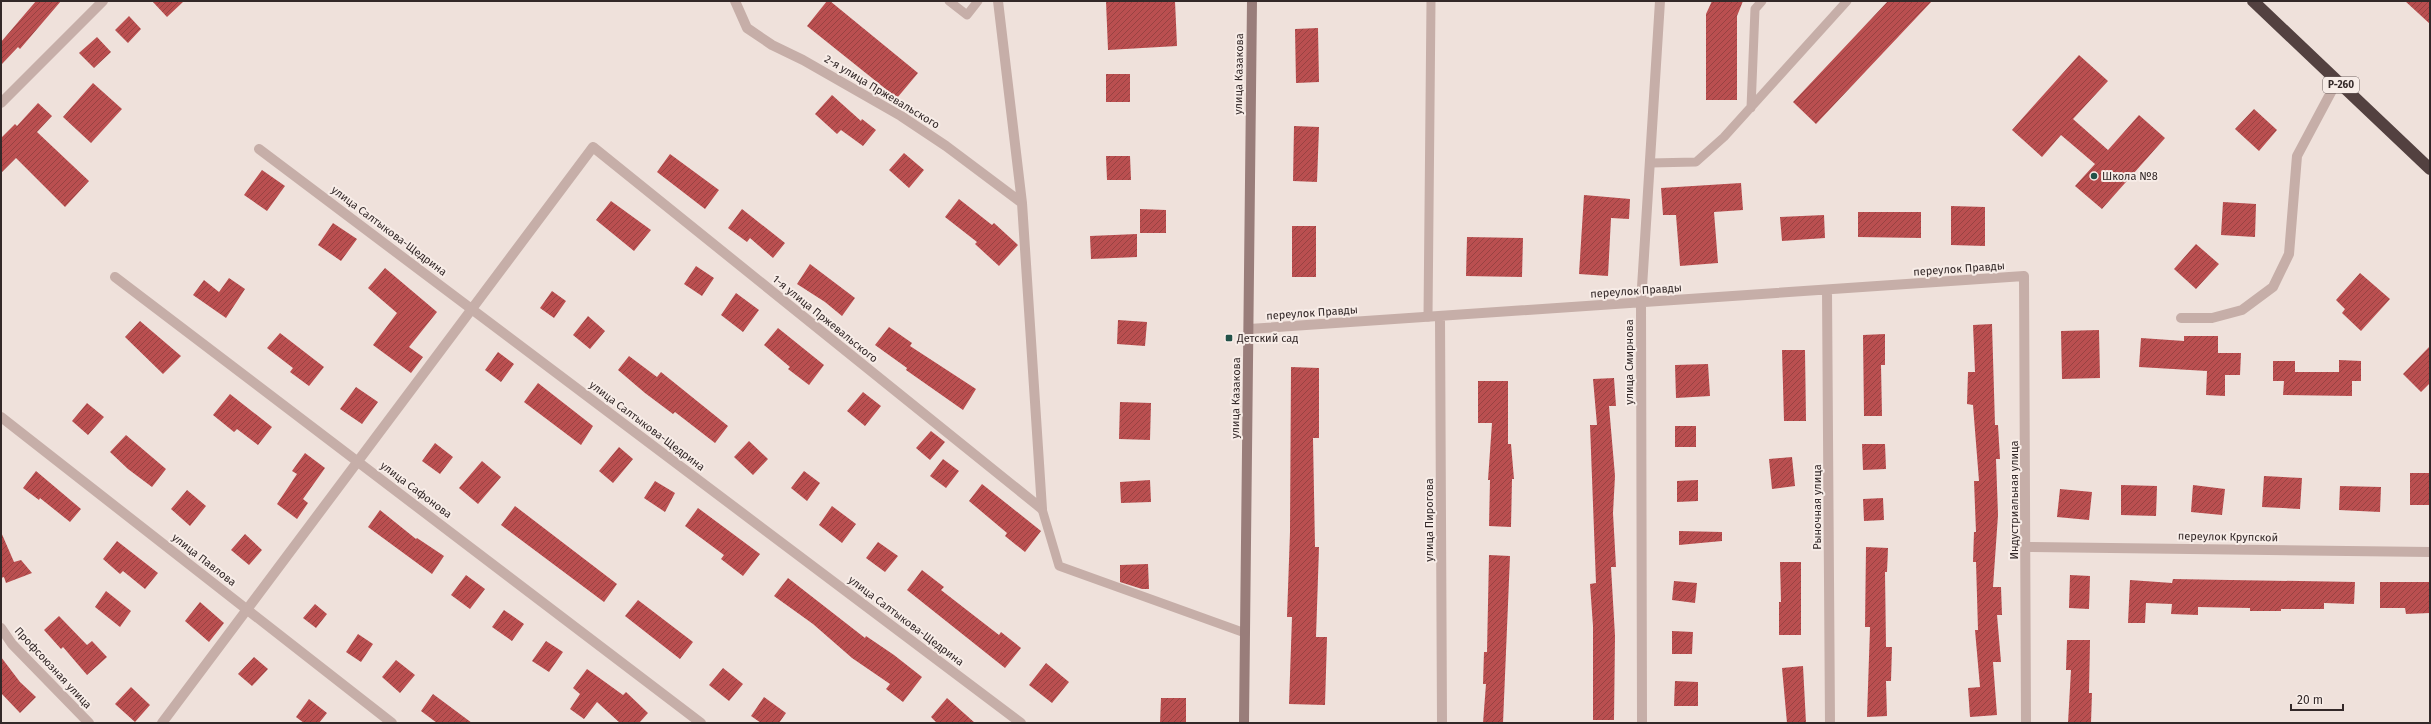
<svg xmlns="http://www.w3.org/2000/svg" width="2431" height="724" viewBox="0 0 2431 724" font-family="'Fira Sans',sans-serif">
	<defs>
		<pattern id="building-hatch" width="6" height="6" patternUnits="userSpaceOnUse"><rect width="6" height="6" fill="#ba4f50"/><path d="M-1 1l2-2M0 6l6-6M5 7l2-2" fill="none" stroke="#984242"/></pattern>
	</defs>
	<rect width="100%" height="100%" fill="#efe1db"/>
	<path fill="url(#building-hatch)" d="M 36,1 L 61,1 L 20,49 L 18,47 L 1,65 L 1,42 Z
		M 152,1 L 184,1 L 167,17 Z
		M 827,1 L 830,1 L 918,73 L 897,98 L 807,26 Z
		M 1106,1 L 1175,1 L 1177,46 L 1108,50 Z
		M 1712,1 L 1743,1 L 1737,16 L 1737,100 L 1706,100 L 1706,14 Z
		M 1888,1 L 1932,1 L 1816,124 L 1793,102 Z
		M 2405,1 L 2430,1 L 2430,24 Z
		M 129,16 L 141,29 L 128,43 L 115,30 Z
		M 1318,28 L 1319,82 L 1296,83 L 1295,29 Z
		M 97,37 L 111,52 L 94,68 L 79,53 Z
		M 2079,55 L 2108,81 L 2073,119 L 2108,150 L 2139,115 L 2165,138 L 2102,209 L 2075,186 L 2095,164 L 2061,135 L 2042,157 L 2012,130 Z
		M 1106,74 L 1130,74 L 1130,102 L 1106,102 Z
		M 93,83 L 122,109 L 91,143 L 63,117 Z
		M 832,95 L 861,121 L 862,119 L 876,130 L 863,146 L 841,130 L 837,134 L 815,114 Z
		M 38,103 L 52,116 L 37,132 L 89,181 L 65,207 L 16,158 L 1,173 L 1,138 L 15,124 L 17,126 Z
		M 2254,109 L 2277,130 L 2259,151 L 2235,129 Z
		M 1294,126 L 1319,127 L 1317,182 L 1293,181 Z
		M 904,153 L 924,170 L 909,188 L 889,170 Z
		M 670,154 L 719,190 L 705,209 L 657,172 Z
		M 1106,156 L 1130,156 L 1131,180 L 1107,180 Z
		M 262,170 L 285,186 L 267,211 L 244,195 Z
		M 1741,183 L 1743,210 L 1714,212 L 1718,263 L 1680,266 L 1676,215 L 1663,215 L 1661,188 Z
		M 1584,195 L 1630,199 L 1629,219 L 1611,218 L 1608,276 L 1579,274 Z
		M 959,199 L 992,225 L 994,223 L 1018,245 L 999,266 L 975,244 L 977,242 L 945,217 Z
		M 611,201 L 651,230 L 634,251 L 596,220 Z
		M 2223,202 L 2256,204 L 2255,237 L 2221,235 Z
		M 1951,206 L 1985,207 L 1985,246 L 1951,245 Z
		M 742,209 L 785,243 L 773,258 L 750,238 L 747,242 L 728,228 Z
		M 1140,209 L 1166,210 L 1166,233 L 1140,233 Z
		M 1858,212 L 1921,212 L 1921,238 L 1858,237 Z
		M 1824,215 L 1825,238 L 1782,241 L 1780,217 Z
		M 333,223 L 357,239 L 341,261 L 318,245 Z
		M 1292,226 L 1316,226 L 1316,277 L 1292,277 Z
		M 1137,234 L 1137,257 L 1091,259 L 1090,236 Z
		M 1467,237 L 1523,238 L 1522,277 L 1466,276 Z
		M 2196,244 L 2219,264 L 2196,289 L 2174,269 Z
		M 810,264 L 855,298 L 842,316 L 825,302 L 797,284 Z
		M 696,266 L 714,278 L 702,296 L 684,284 Z
		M 385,268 L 437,312 L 409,347 L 423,357 L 411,373 L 373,345 L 397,313 L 368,288 Z
		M 2360,273 L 2390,299 L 2361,331 L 2342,313 L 2345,309 L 2336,300 Z
		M 229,278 L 245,289 L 226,318 L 193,295 L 204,280 L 219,292 Z
		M 552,291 L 566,301 L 554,318 L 540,308 Z
		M 736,293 L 759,310 L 743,332 L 721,315 Z
		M 588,316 L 605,331 L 590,349 L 573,335 Z
		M 1118,320 L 1147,322 L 1145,346 L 1117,344 Z
		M 140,321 L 181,356 L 163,374 L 125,337 Z
		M 1992,324 L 1995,425 L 1998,425 L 2000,459 L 1996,459 L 1998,515 L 1993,587 L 2001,587 L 2002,615 L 1997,615 L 2001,662 L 1993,662 L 1997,715 L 1970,717 L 1968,688 L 1980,687 L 1975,630 L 1978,630 L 1976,562 L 1973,562 L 1974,532 L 1976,532 L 1974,481 L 1979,481 L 1973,405 L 1967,404 L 1968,372 L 1975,372 L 1973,325 Z
		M 889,327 L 912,343 L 910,346 L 976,389 L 963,410 L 906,370 L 907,368 L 875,345 Z
		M 778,328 L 824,365 L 809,385 L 788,369 L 790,367 L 764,345 Z
		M 2099,330 L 2100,378 L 2062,379 L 2061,331 Z
		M 280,333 L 324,367 L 309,386 L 290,372 L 293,368 L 267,348 Z
		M 1885,334 L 1885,365 L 1881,365 L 1882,416 L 1864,416 L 1863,335 Z
		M 2184,336 L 2218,336 L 2218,353 L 2241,353 L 2240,375 L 2225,375 L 2225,396 L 2206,395 L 2207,371 L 2139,367 L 2141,338 L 2184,341 Z
		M 2430,346 L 2430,383 L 2421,392 L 2403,374 Z
		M 1782,350 L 1805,350 L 1806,421 L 1784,421 Z
		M 498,352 L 514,364 L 501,382 L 485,370 Z
		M 629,356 L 657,377 L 661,372 L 728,426 L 715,443 L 675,412 L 673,414 L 645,393 L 618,370 Z
		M 2339,360 L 2361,361 L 2361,381 L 2352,381 L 2352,396 L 2283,395 L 2284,381 L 2273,381 L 2273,361 L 2295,361 L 2295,372 L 2339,372 Z
		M 1708,364 L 1710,396 L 1676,398 L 1675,365 Z
		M 1291,367 L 1319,368 L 1319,438 L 1313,438 L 1315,547 L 1319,547 L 1316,637 L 1327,637 L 1325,705 L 1289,704 L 1292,617 L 1287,617 L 1290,532 Z
		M 1614,378 L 1616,406 L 1609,406 L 1615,476 L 1613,513 L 1616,567 L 1611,567 L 1615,636 L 1614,720 L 1593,720 L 1593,626 L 1590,584 L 1596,583 L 1590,425 L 1597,425 L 1593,379 Z
		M 1478,381 L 1508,381 L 1508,444 L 1511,444 L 1514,479 L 1512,479 L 1511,527 L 1489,526 L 1490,480 L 1488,480 L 1492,423 L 1478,423 Z
		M 538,383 L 593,426 L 581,445 L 524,402 Z
		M 356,387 L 378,402 L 362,424 L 340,409 Z
		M 863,392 L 881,406 L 865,426 L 847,411 Z
		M 230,394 L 272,427 L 258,445 L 237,429 L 234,432 L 213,415 Z
		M 1120,402 L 1151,403 L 1150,440 L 1119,439 Z
		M 87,403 L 104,417 L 88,435 L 72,421 Z
		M 1675,426 L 1696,426 L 1696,447 L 1675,447 Z
		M 931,431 L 945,442 L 930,460 L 916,448 Z
		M 126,435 L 166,469 L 152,487 L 128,469 L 110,452 Z
		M 749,441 L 768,459 L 753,475 L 734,457 Z
		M 435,443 L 453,457 L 440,474 L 422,461 Z
		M 1862,444 L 1885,444 L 1886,469 L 1863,470 Z
		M 619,447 L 633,459 L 613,483 L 599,471 Z
		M 305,453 L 325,468 L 303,499 L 308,503 L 297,519 L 277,504 L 297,474 L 292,471 Z
		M 1792,457 L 1795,486 L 1772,489 L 1769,459 Z
		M 943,459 L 959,471 L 946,488 L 930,476 Z
		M 482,461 L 501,477 L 478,504 L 459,488 Z
		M 36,471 L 81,509 L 70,522 L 40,498 L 39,500 L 23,488 Z
		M 804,471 L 820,483 L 807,501 L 791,488 Z
		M 2410,473 L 2430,473 L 2430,505 L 2410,505 Z
		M 2264,476 L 2302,478 L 2300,509 L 2262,507 Z
		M 1150,480 L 1151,502 L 1121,503 L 1120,482 Z
		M 1698,480 L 1698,501 L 1677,502 L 1677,481 Z
		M 655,481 L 675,493 L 665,512 L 644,498 Z
		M 982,484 L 1041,531 L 1025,552 L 1005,536 L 1007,533 L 969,501 Z
		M 2121,485 L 2157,486 L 2156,516 L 2121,515 Z
		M 2193,485 L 2225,489 L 2222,515 L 2191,512 Z
		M 2340,486 L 2381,487 L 2380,512 L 2339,510 Z
		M 2060,489 L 2092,492 L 2089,520 L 2057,517 Z
		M 187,490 L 206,506 L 190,526 L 171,509 Z
		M 1883,498 L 1884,520 L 1864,521 L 1863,499 Z
		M 515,506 L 617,584 L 604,602 L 501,525 Z
		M 832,506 L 856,524 L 842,543 L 819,525 Z
		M 698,508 L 760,554 L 743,576 L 721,559 L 724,555 L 685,526 Z
		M 380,510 L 416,539 L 417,538 L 444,556 L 432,574 L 368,527 Z
		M 1679,531 L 1722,532 L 1722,541 L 1679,545 Z
		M 1,532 L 14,562 L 21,560 L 32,573 L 6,583 L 4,577 L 1,578 Z
		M 245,534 L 262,550 L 249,565 L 231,550 Z
		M 117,541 L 158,573 L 145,589 L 123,571 L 120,574 L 103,559 Z
		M 878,542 L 898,556 L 885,572 L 866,558 Z
		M 1866,547 L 1888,548 L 1887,572 L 1885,572 L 1886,647 L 1892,647 L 1891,681 L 1886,681 L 1887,716 L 1867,717 L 1870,627 L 1865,627 Z
		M 1489,555 L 1510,556 L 1503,723 L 1483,723 L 1486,684 L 1483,684 L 1484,652 L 1487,652 Z
		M 1780,562 L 1801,562 L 1801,635 L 1779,635 L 1779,602 L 1781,602 Z
		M 1148,564 L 1149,589 L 1142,589 L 1120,582 L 1120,565 Z
		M 922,570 L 944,587 L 941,590 L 999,635 L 1001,632 L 1021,648 L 1005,668 L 907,590 Z
		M 466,575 L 485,589 L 470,609 L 451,595 Z
		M 2070,575 L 2090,576 L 2089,609 L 2069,608 Z
		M 788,578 L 865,638 L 866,636 L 894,655 L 922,677 L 903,702 L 886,689 L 890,684 L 852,658 L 813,624 L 774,596 Z
		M 2173,579 L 2355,582 L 2354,604 L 2324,603 L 2324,609 L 2281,609 L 2281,611 L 2250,611 L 2250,608 L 2198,607 L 2198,615 L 2171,614 L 2172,604 L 2146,603 L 2145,623 L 2128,623 L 2130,580 L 2172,583 Z
		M 1674,581 L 1697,583 L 1695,603 L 1672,600 Z
		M 2380,582 L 2430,582 L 2430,613 L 2406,614 L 2405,608 L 2380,608 Z
		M 106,591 L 131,611 L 120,627 L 95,607 Z
		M 638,600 L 693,642 L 680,659 L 625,616 Z
		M 200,602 L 224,623 L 209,642 L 185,621 Z
		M 315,604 L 327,614 L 316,628 L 303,618 Z
		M 504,610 L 524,624 L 512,641 L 492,627 Z
		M 59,616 L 87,645 L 92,641 L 107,657 L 87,675 L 63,647 L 61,649 L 44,630 Z
		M 1672,631 L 1693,632 L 1692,654 L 1672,654 Z
		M 358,634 L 373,644 L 361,662 L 346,652 Z
		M 2067,640 L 2090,640 L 2089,693 L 2092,693 L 2091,723 L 2068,723 L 2071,670 L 2066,670 Z
		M 546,641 L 563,652 L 549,672 L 532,661 Z
		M 1,657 L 20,682 L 36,697 L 20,713 L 1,693 Z
		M 254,657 L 268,669 L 252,686 L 238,674 Z
		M 396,660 L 415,675 L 400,693 L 382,677 Z
		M 1046,663 L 1069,682 L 1052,703 L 1029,685 Z
		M 1803,666 L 1806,723 L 1787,723 L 1782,668 Z
		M 723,668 L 743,684 L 729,701 L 709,685 Z
		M 587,669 L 623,695 L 626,692 L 648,713 L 639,723 L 620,723 L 597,702 L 584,719 L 570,709 L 580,694 L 573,688 Z
		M 1675,681 L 1698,682 L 1698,706 L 1674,706 Z
		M 131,687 L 150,705 L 135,722 L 115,704 Z
		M 433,694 L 472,723 L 437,723 L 421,711 Z
		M 764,697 L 786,713 L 779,723 L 761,723 L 751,716 Z
		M 947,698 L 975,723 L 937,723 L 931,717 Z
		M 1161,698 L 1186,698 L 1186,723 L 1160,723 Z
		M 309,699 L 327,713 L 319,723 L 304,723 L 296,717 Z"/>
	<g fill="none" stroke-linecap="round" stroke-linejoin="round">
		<path stroke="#c6aea8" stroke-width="9" d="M 949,1 L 967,15 L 978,1
			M 1751,108 L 1755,9 L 1762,1
			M 1650,163 L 1696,162 L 1724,137 L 1847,1
			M 1428,317 L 1431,1
			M 1042,509 L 1059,566 L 1245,633"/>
		<path stroke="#c6aea8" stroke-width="10" d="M 735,1 L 747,28 L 772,45 L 803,60 L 901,116 L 946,146 L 1022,203
			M 998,1 L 1022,203 L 1042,509
			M 1,103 L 103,1
			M 259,149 L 1021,723
			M 115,277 L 701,723
			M 1827,291 L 1830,723
			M 1440,317 L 1442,723
			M 2181,318 L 2212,318 L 2242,310 L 2273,287 L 2289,254 L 2297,156 L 2337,81
			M 1249,329 L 2024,276 L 2026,723
			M 1,417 L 392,723
			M 2026,547 L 2430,552
			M 1,628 L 12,644 L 89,723
			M 162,723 L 593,147 L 1042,509
			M 1642,723 L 1641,303 L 1660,1"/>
		<path stroke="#997d7a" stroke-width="10" d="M 1244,723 L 1252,1"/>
		<path stroke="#534140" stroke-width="12" d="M 2253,1 L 2430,169"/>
	</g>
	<g fill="#225148" stroke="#f7ece7" stroke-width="1.5">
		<circle cx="2094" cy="176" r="4"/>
		<rect x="1225" y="334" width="8" height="8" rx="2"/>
	</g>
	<g text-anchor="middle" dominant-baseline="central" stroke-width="4" stroke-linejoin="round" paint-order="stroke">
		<rect fill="#f7ece7" stroke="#6e6361" stroke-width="1" x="2323" y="77" width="36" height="16" rx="3"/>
		<g font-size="10" font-weight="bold" fill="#332828">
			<text x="2341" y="85">Р-260</text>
		</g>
		<g font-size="11" fill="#332828" stroke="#f7ece7">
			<text transform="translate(1239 74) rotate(-89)">улица Казакова</text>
			<text transform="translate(882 92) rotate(31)">2-я улица Пржевальского</text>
			<text transform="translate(389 231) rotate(37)">улица Салтыкова-Щедрина</text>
			<text transform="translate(1959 269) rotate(-4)">переулок Правды</text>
			<text transform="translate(1636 291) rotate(-4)">переулок Правды</text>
			<text transform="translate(1312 313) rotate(-4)">переулок Правды</text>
			<text transform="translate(825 319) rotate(39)">1-я улица Пржевальского</text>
			<text transform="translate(1629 362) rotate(-90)">улица Смирнова</text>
			<text transform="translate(1236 398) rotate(-89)">улица Казакова</text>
			<text transform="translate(647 426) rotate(37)">улица Салтыкова-Щедрина</text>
			<text transform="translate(416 490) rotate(37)">улица Сафонова</text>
			<text transform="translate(2014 500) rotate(-90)">Индустриальная улица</text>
			<text transform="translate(1817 507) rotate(-90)">Рыночная улица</text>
			<text transform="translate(1429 520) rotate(-90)">улица Пирогова</text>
			<text transform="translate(2228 537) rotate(1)">переулок Крупской</text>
			<text transform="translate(204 560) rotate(38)">улица Павлова</text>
			<text transform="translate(906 621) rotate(37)">улица Салтыкова-Щедрина</text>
			<text transform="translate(53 668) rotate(47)">Профсоюзная улица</text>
		</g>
		<g font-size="11" fill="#332828" stroke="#f7ece7" text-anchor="start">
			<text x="2102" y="176">Школа №8</text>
			<text x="1237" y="338">Детский сад</text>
		</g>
	</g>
	<rect width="2431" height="724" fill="none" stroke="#332828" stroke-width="4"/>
	<path d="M2291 704v6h52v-6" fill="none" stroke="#332828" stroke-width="2"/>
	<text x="2297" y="704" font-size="12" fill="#332828" stroke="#f7ece7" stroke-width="3" paint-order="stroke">20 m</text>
</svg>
